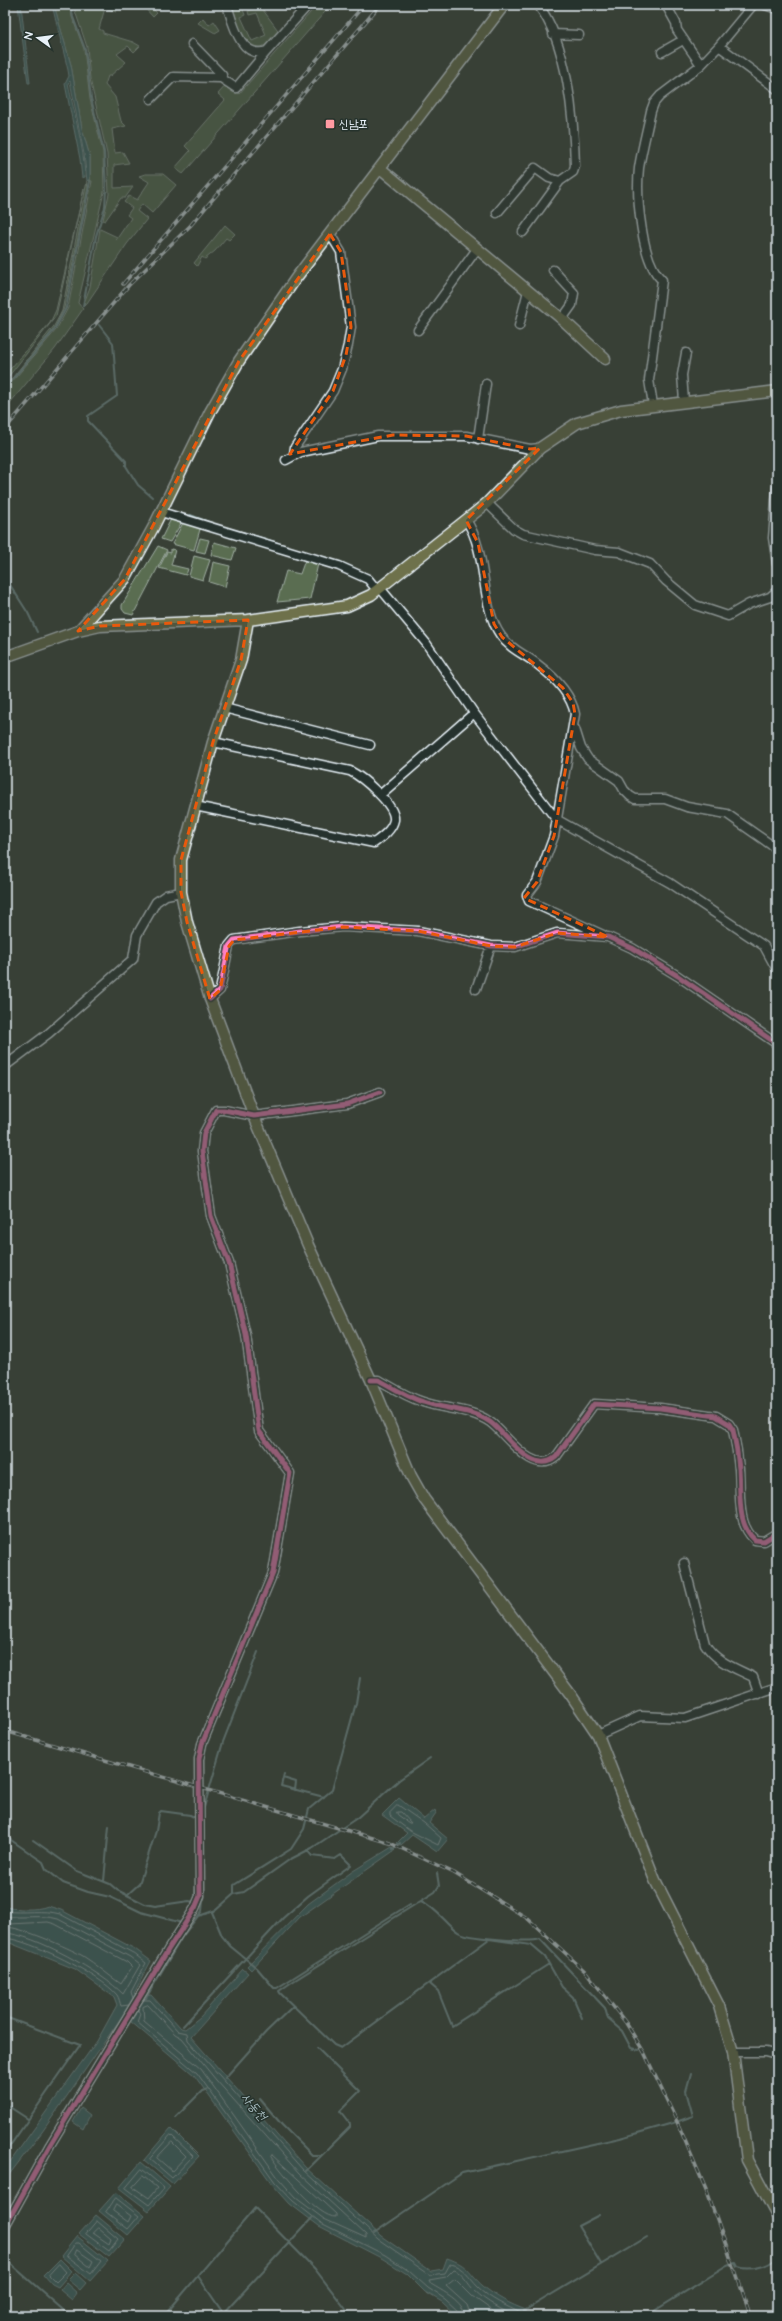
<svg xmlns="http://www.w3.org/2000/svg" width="782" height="2321" viewBox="0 0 782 2321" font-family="'Architects Daughter','Poor Story',sans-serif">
	<rect width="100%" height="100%" fill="#384036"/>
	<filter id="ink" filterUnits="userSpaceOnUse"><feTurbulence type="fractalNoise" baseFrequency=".025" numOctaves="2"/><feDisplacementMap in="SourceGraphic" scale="8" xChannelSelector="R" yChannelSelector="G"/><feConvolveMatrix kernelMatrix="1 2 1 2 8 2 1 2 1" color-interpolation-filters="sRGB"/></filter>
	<g filter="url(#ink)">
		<path fill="#5a6d51" stroke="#a1afa4" d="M 54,5 L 70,5 L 72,17 L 84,49 L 90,99 L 103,152 L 104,192 L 78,303 L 83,309 L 55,349 L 5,409 L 5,390 L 56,330 L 68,308 L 92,181 L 90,181 L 90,157 L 82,129 L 71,65 Z
			M 73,5 L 118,5 L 116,12 L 105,8 L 99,29 L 103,31 L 103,33 L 133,42 L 140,46 L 134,52 L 128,46 L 117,54 L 126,62 L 110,76 L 108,76 L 105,85 L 115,97 L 121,121 L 126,126 L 112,129 L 115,153 L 123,152 L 129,163 L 114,165 L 114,188 L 133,187 L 125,198 L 121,198 L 105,221 L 103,220 L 109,194 L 107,154 L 90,79 L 87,47 Z
			M 142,5 L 149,5 L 157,13 L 153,17 Z
			M 232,5 L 242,7 L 245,15 L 241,17 L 252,41 L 266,35 L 257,13 L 249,15 L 248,11 L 254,9 L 253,5 L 264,5 L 263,10 L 280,33 C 268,44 262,52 246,44 L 234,19 L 236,18 Z
			M 317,5 L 331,5 L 183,174 L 175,168 L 190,151 L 185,146 L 225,100 L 218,94 L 227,84 L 239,94 Z
			M 203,18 L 209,25 L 214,21 L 220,30 L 215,33 L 198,23 Z
			M 145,174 L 163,174 L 176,185 L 152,213 L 142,204 L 137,211 L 147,219 L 127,244 L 85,306 L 84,303 L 90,287 L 100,229 L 117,237 L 116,240 L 131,218 L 127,215 L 132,208 L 124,202 L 129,196 L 137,200 L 149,182 L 139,176 Z
			M 87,181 L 88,188 L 64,308 L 54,329 L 5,387 L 54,326 L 62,311 Z
			M 84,189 L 56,316 L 5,381 L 5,375 L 50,323 L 56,310 Z
			M 225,225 L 235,234 L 229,240 L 226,238 L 215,251 L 205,259 L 202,257 L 197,266 L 194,263 Z
			M 172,517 L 183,520 L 170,542 L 161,539 Z
			M 184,521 L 201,526 L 194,550 L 172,544 Z
			M 200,538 L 209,540 L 205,553 L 196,551 Z
			M 214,542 L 236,548 L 232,560 L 211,555 Z
			M 158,546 L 167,550 L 133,615 L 125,613 L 122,609 L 122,605 Z
			M 171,549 L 175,550 L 171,565 L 188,569 L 186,575 L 159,568 L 167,552 L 171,553 Z
			M 194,556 L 210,560 L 203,580 L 189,576 Z
			M 305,560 L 318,564 L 310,599 L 277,602 L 286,571 L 300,574 Z
			M 213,562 L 230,566 L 225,587 L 209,582 Z"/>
		<path fill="#436867" stroke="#859fa1" d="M 18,5 L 21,5 L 30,83 L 28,83 Z
			M 52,5 L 54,5 L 71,65 L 82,129 L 90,157 L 90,180 L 87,181 L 84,154 L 70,81 L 68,83 C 74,114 84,146 85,177 L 82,178 L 80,159 L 65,84 L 69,76 L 68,70 Z
			M 399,1798 L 424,1819 L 435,1810 L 436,1813 L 429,1823 L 448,1839 L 437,1852 L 412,1835 L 401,1845 L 397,1843 L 407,1833 L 382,1815 Z
			M 392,1847 L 395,1850 L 300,1917 L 251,1970 L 247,1966 L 308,1904 L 353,1871 Z
			M 48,1906 L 61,1910 L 135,1949 L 151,1961 L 134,1993 L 139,1997 L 151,1995 L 181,2028 L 185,2029 L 200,2017 L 243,1969 L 248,1973 L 191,2037 L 305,2167 L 381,2236 L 431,2271 L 443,2269 L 447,2258 C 470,2266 467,2272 483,2286 C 496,2297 510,2304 526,2310 L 526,2316 L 457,2316 L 442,2302 L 425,2292 L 407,2274 L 383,2259 L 319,2226 L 290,2204 L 272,2184 L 194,2075 L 130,2021 L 136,2014 L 128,2008 L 42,2132 L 5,2180 L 5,2169 L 97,2041 L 117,2005 L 114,1997 L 75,1969 L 5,1941 L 5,1907 C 18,1909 35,1911 48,1906 Z
			M 81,2108 L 90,2115 L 83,2129 L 73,2122 Z
			M 171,2128 L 199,2156 L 173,2184 L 144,2160 Z
			M 141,2162 L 170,2187 L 149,2211 L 119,2188 Z
			M 116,2192 L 145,2216 L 128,2235 L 99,2211 Z
			M 96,2215 L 125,2239 L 109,2257 L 79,2234 Z
			M 77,2236 L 108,2261 L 90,2281 L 61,2256 Z
			M 60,2259 L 72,2271 L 58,2287 L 52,2284 L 44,2275 Z
			M 75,2273 L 86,2283 L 80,2290 L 68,2280 Z
			M 66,2283 L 77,2293 L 72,2300 L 60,2290 Z"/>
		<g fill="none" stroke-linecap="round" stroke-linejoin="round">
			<path stroke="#a6babe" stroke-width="1" d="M 398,1805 L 424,1823 L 441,1838 L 438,1845 L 410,1831 L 390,1816 L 390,1813 Z
				M 397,1812 L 401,1812 L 411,1823 L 409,1823 L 398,1815 Z
				M 5,1911 C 23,1914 42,1909 60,1914 L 133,1953 L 146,1963 L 131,1992 L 133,1998
				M 5,1916 C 23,1919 41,1914 58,1919 L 130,1957 L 140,1965 L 123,1994 C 103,1973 34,1934 5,1933
				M 5,1922 L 9,1924 L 48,1922 L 55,1924 L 127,1962 L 132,1967 L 121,1984 C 108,1975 96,1964 83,1956 C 69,1948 19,1926 5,1927
				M 5,1938 C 30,1940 101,1975 117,1995 C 119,1998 120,2003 121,2006 L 129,2005
				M 143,2000 L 150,2000 L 178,2031 L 187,2033 L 188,2040 L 303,2170 L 378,2239 L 430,2275 L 445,2273 L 450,2264 C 464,2267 469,2278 478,2287 C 490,2299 506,2306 521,2313 L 522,2316
				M 148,2005 L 175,2034 L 182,2038 L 216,2080 L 299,2173 L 366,2235 L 366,2238 L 324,2219 L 296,2198 L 279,2179 L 201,2069 L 144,2021 L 143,2007 Z
				M 138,2010 L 140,2014 L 137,2022 L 197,2073 L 275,2182 L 293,2201 L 321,2223 L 385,2255 L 409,2271 L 428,2288 L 445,2299 L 459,2312 L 459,2316
				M 171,2135 L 193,2156 L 172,2178 L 150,2159 Z
				M 172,2142 L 186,2156 L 172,2171 L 157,2158 Z
				M 272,2155 L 336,2214 L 336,2217 C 318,2218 282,2172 271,2157 Z
				M 142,2169 L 164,2188 L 149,2205 L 126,2188 Z
				M 143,2176 L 157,2188 L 149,2198 L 133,2187 Z
				M 116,2198 L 139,2216 L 128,2229 L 106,2212 Z
				M 116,2205 L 131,2216 L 128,2222 L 113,2211 Z
				M 97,2221 L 118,2239 L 109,2251 L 86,2234 Z
				M 98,2228 L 111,2239 L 109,2244 L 93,2233 Z
				M 76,2243 L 79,2243 L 101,2261 L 91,2274 L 67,2256 Z
				M 77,2250 L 93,2261 L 90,2267 L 75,2255 Z
				M 59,2264 L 66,2272 L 56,2282 L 49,2275 Z
				M 465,2316 C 464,2301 442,2291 431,2284 L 429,2280 L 446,2277 L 453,2270 C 463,2272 468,2285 475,2291 C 487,2302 501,2310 516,2316
				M 471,2316 L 467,2305 L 446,2286 L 455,2279 L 472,2296 L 500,2316"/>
			<path stroke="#859fa1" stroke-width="2" d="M 71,5 L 73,17 L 85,49 L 91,98 L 104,152 L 106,190 L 105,207 L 96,236 L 83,306
				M 99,325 L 113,343 L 117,396 L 88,416 L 88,421 L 126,461 L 126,466 L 138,485 L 152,497
				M 5,388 L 54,330 L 66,308 L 90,181
				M 190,515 L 217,525
				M 242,532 L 278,543
				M 5,577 L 28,613 L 37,632
				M 284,1774 L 281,1786 L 324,1797
				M 283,1778 L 296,1782 L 295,1790
				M 5,1836 L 43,1862 L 46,1869 L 63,1883 L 88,1892 L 110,1897 L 141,1912 L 182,1923
				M 33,1840 L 77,1871 L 110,1884 L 117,1890 L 145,1904 L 155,1906 L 189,1901 L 194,1902
				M 393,1849 L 400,1843
				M 437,1873 L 439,1886 L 435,1892 L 292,1982 L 279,1991 L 280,1993 L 334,2045 L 341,2048 L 489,1939 L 531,1945 L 545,1957 L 562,1987 L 573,1997 L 582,2018
				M 104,1881 L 109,1826
				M 234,1894 L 244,1892 L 289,1860 L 312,1848 L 357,1818 L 399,1780 L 430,1758
				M 127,1895 L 139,1884 L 156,1831 L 159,1813 L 161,1811 L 190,1815 L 196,1818
				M 195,1898 L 196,1885
				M 421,1901 C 438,1909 445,1923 458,1932 C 467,1938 530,1943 540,1939 L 605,2008 L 608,2019 L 622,2031 L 631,2048 L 639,2050
				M 212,1912 L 222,1936 L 230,1946 L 257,1968 L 274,1988 L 277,1988 L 410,1904
				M 199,1916 L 216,1910 L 234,1894 L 234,1885 L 291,1849 L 304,1829 L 309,1809 L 332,1790 L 356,1703 L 360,1678
				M 430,1984 L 438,1991 L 452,2026 L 549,1964
				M 146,1998 L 182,1937 L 202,1911 L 204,1889 L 203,1811 L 223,1742 L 258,1652
				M 5,2017 L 80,2045 L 5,2153
				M 183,2026 L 283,1918 L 308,1896 L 351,1865 L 341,1855 L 335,1859 L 312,1856 L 307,1850
				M 225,2078 L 266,2032 L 293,2006
				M 260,2099 L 282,2125 L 312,2155 L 322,2155
				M 5,2104 L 28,2119
				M 176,2117 L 202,2091 L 208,2089
				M 306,2171 L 350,2127 L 350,2124 L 340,2111 L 360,2091 L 317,2048
				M 599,2215 L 578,2226 L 601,2264
				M 374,2233 L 462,2173 L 620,2138 L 673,2123 L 693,2116 L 686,2091 L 691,2073
				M 5,2259 L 70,2316
				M 198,2276 L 225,2316
				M 524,2311 L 647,2237
				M 223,2314 L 312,2218
				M 164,2316 L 255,2208 L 315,2269 L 351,2316
				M 646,2316 L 727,2266 L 736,2263 L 738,2267 C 750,2271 769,2267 777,2257"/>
			<g stroke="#e8f1f8" stroke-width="11">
				<path id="minor" d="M 227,5 C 233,24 241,60 267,51 L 308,5
					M 666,5 L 676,23 L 677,30 L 701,65
					M 765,5 L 777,9
					M 553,34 L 579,35
					M 192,44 L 222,75 L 221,78
					M 719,46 L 777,89
					M 662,52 L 683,40
					M 151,99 L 173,77 L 221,78 L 236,88 L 267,51
					M 497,213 L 535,168 L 549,178 L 560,181 L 573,172 L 575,166 C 574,120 568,43 538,5
					M 523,232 L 560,181
					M 553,270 L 574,293 L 572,305 L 562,319
					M 519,326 L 528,291
					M 418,330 L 477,249
					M 684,401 L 682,375 L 686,353
					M 653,405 L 649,380 L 662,280 C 641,262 636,195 639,168 C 642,149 647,130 651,111 L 654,103 L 660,96 L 701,65 L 719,46 L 753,5
					M 478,439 L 486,384
					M 294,454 L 295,447 L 333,391 L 342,369 L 348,345 L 351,327 L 341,252 L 330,234
					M 286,460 L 301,452 L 378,436 L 466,436 L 530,449 L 540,448
					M 777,488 L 773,538 L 777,564
					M 487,503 L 514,529 L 523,534 L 595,550 L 619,552 L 650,564 L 666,581 L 695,605 L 728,616 L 749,604 L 770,597 L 777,591
					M 161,512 L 339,566 L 368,579 L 377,590
					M 466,520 C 489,554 479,605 501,636 C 510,649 526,655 537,664 C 553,676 571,694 575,714 L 554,836 L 537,882 L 527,895 L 529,901 L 603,935
					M 380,588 L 426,643 L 474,713 L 556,819 L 670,883 L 764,946 L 777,970
					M 224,708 L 370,745
					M 575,729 L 581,748 L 588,759 L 619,781 L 624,790 L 630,796 L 635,799 L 665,799 L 687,807 L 727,814 L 777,849
					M 380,795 L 474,713
					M 195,806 L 374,843 C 382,837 392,830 394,820 C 396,805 362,777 350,771 L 213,742
					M 476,989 L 491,946
					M 210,999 L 220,990 L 229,946 L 234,940 L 300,931 L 343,927 L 418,931 L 491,946 L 515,947 L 557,933 L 608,937 L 632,948 L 678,976 L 777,1044
					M 5,1066 L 49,1033 L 133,959 L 137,935 L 156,902 L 166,895 L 181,892
					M 371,1380 L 379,1380 C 393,1388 407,1397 423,1402 C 445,1410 470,1408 490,1422 C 507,1434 532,1477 556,1457 L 594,1404 L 660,1408 L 716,1416 L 729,1424 L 733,1430 C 736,1443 738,1456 739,1469 C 741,1492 736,1524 755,1540 L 764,1541 L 777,1533
					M 684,1563 L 705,1644 C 716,1662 735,1668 753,1677 L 759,1694
					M 598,1735 L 640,1716 L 685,1718 L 777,1687
					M 733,2052 L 766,2052 L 777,2055
					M 5,2226 L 50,2145 L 168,1950 L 195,1908 L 200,1896 L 199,1759 L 202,1744 L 273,1573 L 290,1473 L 259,1431 L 246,1335 L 229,1263 L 211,1216 L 202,1151 L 204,1133 L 216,1110 L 224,1110 L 254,1116 L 347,1104 L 380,1092"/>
			</g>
			<g stroke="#e8f1f8" stroke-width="13">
				<path id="major" d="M 380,168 L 562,319 L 605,359
					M 248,620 L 241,660 L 213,742 L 181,860 L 181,892 L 187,922 L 210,999 L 254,1116 L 308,1245 L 371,1380 L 411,1476 L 424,1499 L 571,1695 L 598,1735 L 655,1880 L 719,2006 L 733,2052 L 747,2160 L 777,2216
					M 78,631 L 125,579 L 154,526 L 210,412 L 239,361 L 296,278 L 504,5
					M 5,657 L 78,631 L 100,626 L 248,620 L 347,606 L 371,595 L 466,520 L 487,503 L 540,448 L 577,423 L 621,410 L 777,391"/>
			</g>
			<use href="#minor" stroke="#26332d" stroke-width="8"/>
			<use href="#major" stroke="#6e714b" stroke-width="10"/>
			<g stroke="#e8f1f8" stroke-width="3.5">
				<path id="rail" d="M 123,284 L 364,5
					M 5,429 L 129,285 L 190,226 L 212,200 L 380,5
					M 5,1731 L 390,1843 L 454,1873 L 527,1918 L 587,1973 L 626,2023 L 644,2052 L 678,2124 L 707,2192 L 751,2316"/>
			</g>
			<use href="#rail" stroke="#26332d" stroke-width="2" stroke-dasharray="6" stroke-linecap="butt"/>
			<g stroke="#26332d" stroke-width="8">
				<path id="cycleway" d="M 210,999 L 220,990 L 229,946 L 234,940 L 300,931 L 343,927 L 418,931 L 491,946 L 515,947 L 557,933 L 608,937 L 632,948 L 678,976 L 777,1044
					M 371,1380 L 379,1380 C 393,1388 407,1397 423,1402 C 445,1410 470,1408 490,1422 C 507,1434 532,1477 556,1457 L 594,1404 L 660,1408 L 716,1416 L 729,1424 L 733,1430 C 736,1443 738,1456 739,1469 C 741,1492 736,1524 755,1540 L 764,1541 L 777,1533
					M 5,2226 L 50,2145 L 168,1950 L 195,1908 L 200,1896 L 199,1759 L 202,1744 L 273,1573 L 290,1473 L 259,1431 L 246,1335 L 229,1263 L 211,1216 L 202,1151 L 204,1133 L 216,1110 L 224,1110 L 254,1116 L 347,1104 L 380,1092"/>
			</g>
			<use href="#cycleway" stroke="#ff80c0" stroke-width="5"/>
		</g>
	</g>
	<path d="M0 0H782V2321H0ZM 330,234 L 341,252 L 348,301 L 351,327 L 346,355 L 333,391 L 290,454 L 393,435 L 466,436 L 530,449 L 540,448 L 466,520 L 478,543 L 494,624 L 502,637 L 563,688 L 573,703 L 575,714 L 554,836 L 537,882 L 524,898 L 608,937 L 557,933 L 515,947 L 491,946 L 418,931 L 343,927 L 234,940 L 229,946 L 220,990 L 210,999 L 187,922 L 181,892 L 181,860 L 213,742 L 241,660 L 248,620 L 100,626 L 78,631 L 125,579 L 239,361 Z" fill="#384036" fill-opacity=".55" fill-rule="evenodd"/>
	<path fill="none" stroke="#e8590c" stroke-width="3" stroke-dasharray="8 5" stroke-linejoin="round" d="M 330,234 L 341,252 L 348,301 L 351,327 L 346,355 L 333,391 L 290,454 L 393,435 L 466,436 L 530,449 L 540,448 L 466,520 L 478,543 L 494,624 L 502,637 L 563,688 L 573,703 L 575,714 L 554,836 L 537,882 L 524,898 L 608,937 L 557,933 L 515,947 L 491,946 L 418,931 L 343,927 L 234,940 L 229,946 L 220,990 L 210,999 L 187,922 L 181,892 L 181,860 L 213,742 L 241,660 L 248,620 L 100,626 L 78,631 L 125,579 L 239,361 Z"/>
	<rect fill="#ff9aa2" stroke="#26332d" stroke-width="1.5" x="325" y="119" width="10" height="10" rx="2"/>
	<g text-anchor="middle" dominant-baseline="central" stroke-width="3" stroke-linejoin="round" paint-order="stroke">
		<g font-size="12" fill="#e8f1f8" stroke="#26332d" text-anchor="start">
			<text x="339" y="124">신남포</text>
		</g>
		<g font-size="13" font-style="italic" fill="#a6babe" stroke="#26332d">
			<text transform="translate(254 2107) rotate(50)">사동천</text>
		</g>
	</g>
	<rect width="782" height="2321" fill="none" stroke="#26332d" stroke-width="20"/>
	<rect x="10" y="10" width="762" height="2301" fill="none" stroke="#e8f1f8" stroke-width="1.5" filter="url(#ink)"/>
	<g transform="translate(38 38) rotate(284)" stroke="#26332d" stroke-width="3" paint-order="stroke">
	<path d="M0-3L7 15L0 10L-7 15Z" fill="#e8f1f8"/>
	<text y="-6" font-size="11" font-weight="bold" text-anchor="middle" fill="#e8f1f8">N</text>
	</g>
</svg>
